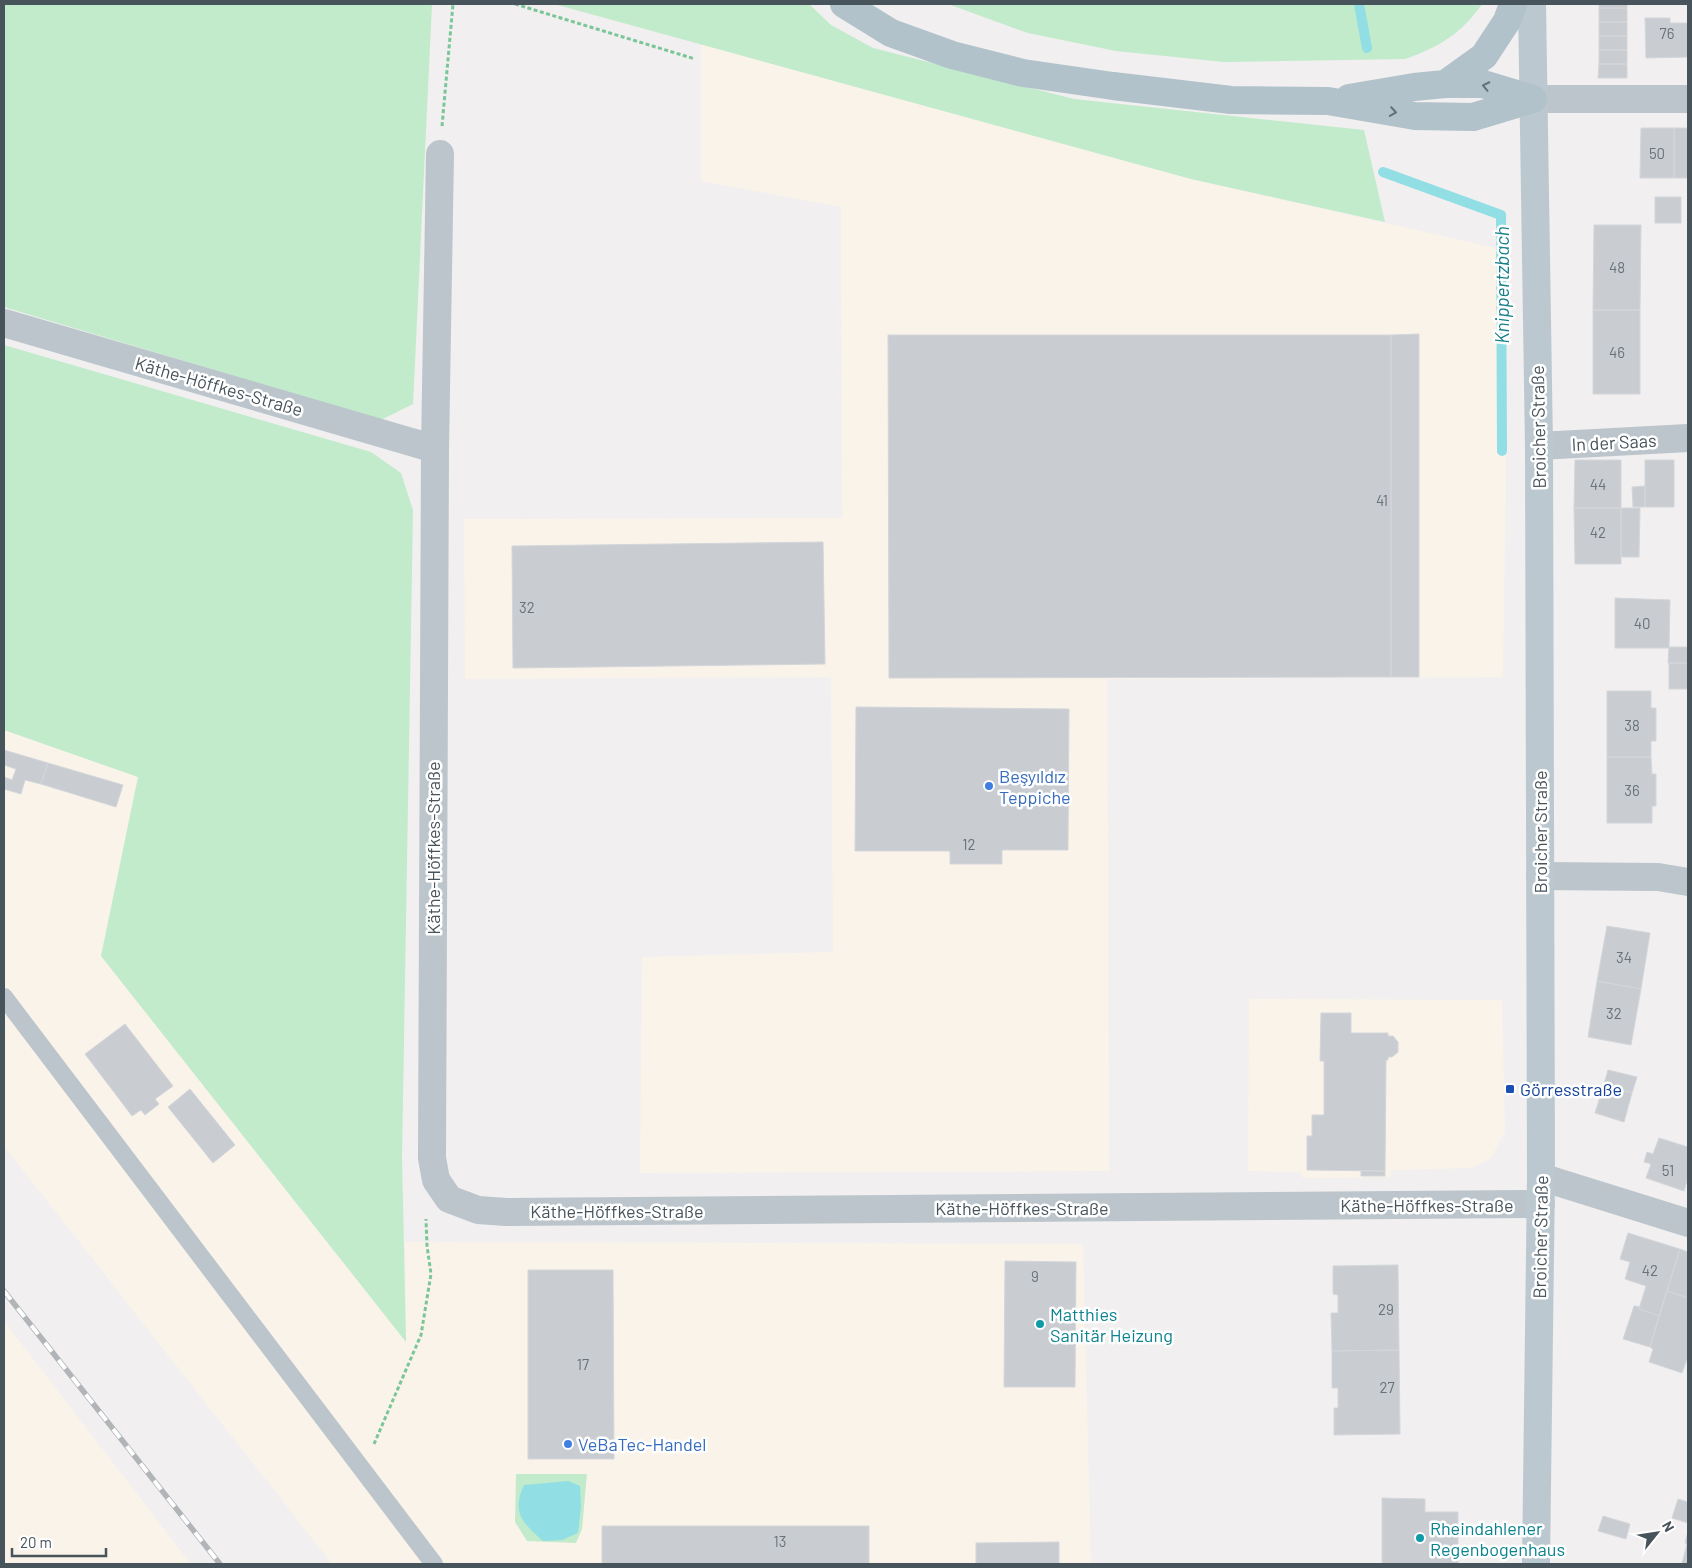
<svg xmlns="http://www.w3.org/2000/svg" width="1692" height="1568" viewBox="0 0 1692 1568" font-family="Barlow,sans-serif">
	<rect width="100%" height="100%" fill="#f1efef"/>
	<path fill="#faf3e9" d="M 701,44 L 1191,179 L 1509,251 L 1503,677 L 1107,679 L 1109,1171 L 640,1173 L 642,957 L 833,952 L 831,677 L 465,679 L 464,519 L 842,518 L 841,207 L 701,181 Z
		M 4,730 L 138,777 L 101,956 L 406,1341 L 405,1242 L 1083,1244 L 1091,1564 L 332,1564 L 4,1146 Z
		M 1249,999 L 1502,1000 L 1505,1132 L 1491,1158 L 1472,1168 L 1391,1170 L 1391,1177 L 1303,1178 L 1300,1172 L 1248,1171 Z
		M 4,1321 L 191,1564 L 4,1564 Z"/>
	<path fill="#c1ebcb" d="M 4,4 L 432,4 L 413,404 L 381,420 L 4,307 Z
		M 554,4 L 809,4 L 831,25 L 873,48 L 1074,99 L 1364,130 L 1385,222 L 1191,179 Z
		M 948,4 L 1482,4 C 1461,34 1439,47 1405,59 L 1224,62 L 1116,51 L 1028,33 Z
		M 4,345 L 371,452 L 401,473 L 413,510 L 402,1157 L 406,1342 L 101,956 L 138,777 L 4,730 Z
		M 516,1474 L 587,1474 L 582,1529 L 576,1543 L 527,1541 L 515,1522 Z"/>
	<path fill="#91dee5" d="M 568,1481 L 580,1486 L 581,1507 L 578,1533 L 562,1540 L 543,1541 C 523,1523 511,1513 524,1485 Z"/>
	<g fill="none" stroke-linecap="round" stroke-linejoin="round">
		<path stroke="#91dee5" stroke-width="10" d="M 1359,4 L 1367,48
			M 1383,172 L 1501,215 L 1502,451"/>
	</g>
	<path fill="#c9cdd1" stroke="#d3d6da" d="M 1599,4 L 1627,4 L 1627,8 L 1599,8 Z
		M 1599,8 L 1627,8 L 1627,22 L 1599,22 Z
		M 1645,18 L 1670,18 L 1670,23 L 1688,23 L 1688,57 L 1646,58 Z
		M 1599,22 L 1627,22 L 1627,36 L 1599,36 Z
		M 1599,36 L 1627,36 L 1627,50 L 1599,50 Z
		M 1599,50 L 1627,50 L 1627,64 L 1599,64 Z
		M 1599,64 L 1627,64 L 1627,78 L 1598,78 Z
		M 1641,128 L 1674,128 L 1674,178 L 1640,178 Z
		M 1674,128 L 1688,128 L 1688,178 L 1674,178 Z
		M 1655,197 L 1681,197 L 1681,223 L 1655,223 Z
		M 1594,225 L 1641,225 L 1640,310 L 1593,310 Z
		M 1593,310 L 1640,310 L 1640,394 L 1593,394 Z
		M 1419,334 L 1419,677 L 1391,677 L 1391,335 Z
		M 888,335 L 1391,335 L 1391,677 L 889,678 Z
		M 1575,460 L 1621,460 L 1621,508 L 1574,508 Z
		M 1645,460 L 1674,460 L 1674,507 L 1645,507 Z
		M 1645,486 L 1645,507 L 1633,507 L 1632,487 Z
		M 1574,508 L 1621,508 L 1621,564 L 1575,564 Z
		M 1621,508 L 1640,508 L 1639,557 L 1621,557 Z
		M 823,542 L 825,664 L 513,668 L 512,546 Z
		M 1615,598 L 1670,600 L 1669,648 L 1615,648 Z
		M 1669,647 L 1688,647 L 1688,663 L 1668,663 Z
		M 1669,663 L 1688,663 L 1688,689 L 1669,689 Z
		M 1607,691 L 1651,691 L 1651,708 L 1656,708 L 1656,741 L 1651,741 L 1651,757 L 1607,757 Z
		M 856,707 L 1069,709 L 1068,850 L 1002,850 L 1002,864 L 950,864 L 950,851 L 855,851 Z
		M 4,750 L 48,763 L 41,784 L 25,780 L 21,794 L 4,789 L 4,777 L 12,780 L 16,769 L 4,765 Z
		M 1607,757 L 1651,757 L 1652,774 L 1656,774 L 1656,806 L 1652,806 L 1652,823 L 1607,823 Z
		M 48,763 L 123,785 L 116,807 L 41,784 Z
		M 1607,926 L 1650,933 L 1641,989 L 1597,981 Z
		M 1597,981 L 1641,989 L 1631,1045 L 1588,1037 Z
		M 1321,1013 L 1351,1013 L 1351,1033 L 1388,1033 L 1388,1036 L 1393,1036 L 1398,1042 L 1398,1052 L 1392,1057 L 1388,1057 L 1388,1060 L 1386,1060 L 1385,1171 L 1307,1170 L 1307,1136 L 1312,1136 L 1312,1115 L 1324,1115 L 1324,1061 L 1320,1061 Z
		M 125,1024 L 173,1086 L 155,1099 L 159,1104 L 145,1115 L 141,1110 L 132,1116 L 85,1054 Z
		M 1608,1070 L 1637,1077 L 1632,1093 L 1604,1084 Z
		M 1604,1084 L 1632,1093 L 1624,1122 L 1595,1113 Z
		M 190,1089 L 235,1145 L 213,1163 L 168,1107 Z
		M 1659,1138 L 1688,1147 L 1688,1177 L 1684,1191 L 1646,1178 L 1651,1164 L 1644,1162 L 1647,1152 L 1653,1154 Z
		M 1361,1171 L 1385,1171 L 1385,1176 L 1361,1176 Z
		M 1628,1233 L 1680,1249 L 1659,1316 L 1639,1309 L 1646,1286 L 1625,1279 L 1630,1262 L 1620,1259 Z
		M 1680,1249 L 1688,1252 L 1688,1298 L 1667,1291 Z
		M 1005,1261 L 1076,1262 L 1075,1387 L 1004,1387 Z
		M 1398,1265 L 1399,1350 L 1332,1351 L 1331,1313 L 1338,1313 L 1338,1295 L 1333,1294 L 1333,1266 Z
		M 528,1270 L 613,1270 L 614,1459 L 528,1459 Z
		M 1667,1291 L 1688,1298 L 1688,1359 L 1687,1359 L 1682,1373 L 1649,1362 L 1653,1349 L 1650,1347 Z
		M 1634,1306 L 1640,1307 L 1639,1309 L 1659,1316 L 1650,1347 L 1623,1339 Z
		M 1399,1350 L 1400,1434 L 1334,1435 L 1334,1408 L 1338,1408 L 1338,1388 L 1332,1388 L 1332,1351 Z
		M 1382,1498 L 1425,1499 L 1425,1512 L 1458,1512 L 1458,1564 L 1382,1564 Z
		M 1678,1499 L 1688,1502 L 1688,1523 L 1672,1518 Z
		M 1603,1516 L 1630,1524 L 1626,1539 L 1598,1531 Z
		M 602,1526 L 869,1526 L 869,1564 L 602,1564 Z
		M 1688,1531 L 1688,1564 L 1686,1564 L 1682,1563 L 1687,1544 L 1685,1543 Z
		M 1059,1542 L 1059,1564 L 976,1564 L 976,1543 Z"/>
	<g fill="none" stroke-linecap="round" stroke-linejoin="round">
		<path stroke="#7bc698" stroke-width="3" stroke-dasharray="4 2.5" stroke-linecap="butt" d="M 515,4 L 695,59
			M 442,126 L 453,4
			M 374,1444 L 421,1335 L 431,1274 L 427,1246 L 426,1219"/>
		<path stroke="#bbc5cb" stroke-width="18" d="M 4,997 L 434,1564"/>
		<path stroke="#bbc5cb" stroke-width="28" d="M 1533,99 L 1688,99
			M 4,323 L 435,449 L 432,1158 L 436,1180 L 449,1199 L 478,1210 L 506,1212 L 1541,1204
			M 1539,446 L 1688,438
			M 435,449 L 440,154
			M 1540,876 L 1658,877 L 1688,882
			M 1541,1177 L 1688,1223"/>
		<path stroke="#bcc8cf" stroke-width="28" d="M 1532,4 L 1539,446 L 1541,1177 L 1536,1564"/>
		<path stroke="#b1c2cb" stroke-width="28" d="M 844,4 L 891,33 L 952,55 L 1023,73 L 1113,86 L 1231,100 L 1328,101 L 1415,116 L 1473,117 L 1533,99
			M 1445,84 L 1484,56 L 1507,21 L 1513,4
			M 1349,98 L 1414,87 L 1445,84 L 1483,84 L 1533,99"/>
		<g stroke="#b1b5b8" stroke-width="5.5">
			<path id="rail" d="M 4,1291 L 220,1564"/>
		</g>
		<use href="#rail" stroke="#fff" stroke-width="4" stroke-dasharray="11" stroke-linecap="butt"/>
	</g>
	<defs><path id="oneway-chevron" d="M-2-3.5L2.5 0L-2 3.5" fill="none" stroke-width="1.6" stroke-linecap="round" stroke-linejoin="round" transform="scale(1.25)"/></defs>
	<g stroke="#627077">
		<use href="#oneway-chevron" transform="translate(1486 86) rotate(-168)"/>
		<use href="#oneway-chevron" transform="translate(1393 112) rotate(9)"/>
	</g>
	<g fill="#3f7fe0" stroke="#fff" stroke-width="2">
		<circle cx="989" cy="786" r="5"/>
		<circle cx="568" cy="1444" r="5"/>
	</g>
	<rect fill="#1a4fb4" stroke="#fff" stroke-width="2" x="1505" y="1084" width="10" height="10" rx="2.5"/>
	<g fill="#0f9aa8" stroke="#fff" stroke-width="2">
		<circle cx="1040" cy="1324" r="5"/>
		<circle cx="1420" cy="1538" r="5"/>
	</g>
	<g text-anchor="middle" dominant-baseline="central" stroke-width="5" stroke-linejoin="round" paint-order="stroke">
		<g font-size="15" fill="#687278">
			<text x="1667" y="33">76</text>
			<text x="1657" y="153">50</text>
			<text x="1617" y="267">48</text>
			<text x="1617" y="352">46</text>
			<text x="1598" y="484">44</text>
			<text x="1382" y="500">41</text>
			<text x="1598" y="532">42</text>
			<text x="527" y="607">32</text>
			<text x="1642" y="623">40</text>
			<text x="1632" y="725">38</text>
			<text x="1632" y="790">36</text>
			<text x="969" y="844">12</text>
			<text x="1624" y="957">34</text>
			<text x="1614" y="1013">32</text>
			<text x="1668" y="1170">51</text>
			<text x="1650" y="1270">42</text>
			<text x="1035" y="1276">9</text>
			<text x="1386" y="1309">29</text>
			<text x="583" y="1364">17</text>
			<text x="1387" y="1387">27</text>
			<text x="780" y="1541">13</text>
		</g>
		<g font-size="18" fill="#48545b" stroke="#fff">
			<text transform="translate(219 386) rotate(16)">Käthe-Höffkes-Straße</text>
			<text transform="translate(1538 427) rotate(-91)">Broicher Straße</text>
			<text transform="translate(1614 442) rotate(-3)">In der Saas</text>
			<text transform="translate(1540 832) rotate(-90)">Broicher Straße</text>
			<text transform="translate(433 848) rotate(-90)">Käthe-Höffkes-Straße</text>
			<text x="1427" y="1205">Käthe-Höffkes-Straße</text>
			<text x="1022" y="1208">Käthe-Höffkes-Straße</text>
			<text x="617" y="1211">Käthe-Höffkes-Straße</text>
			<text transform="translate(1540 1237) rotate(-89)">Broicher Straße</text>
		</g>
		<g font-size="18" fill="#366cbe" stroke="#fff" text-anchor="start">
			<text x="999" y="776">Beşyıldız<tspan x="999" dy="21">Teppiche</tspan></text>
			<text x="578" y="1444">VeBaTec-Handel</text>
		</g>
		<g font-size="18" fill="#164399" stroke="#fff" text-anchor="start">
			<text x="1520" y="1089">Görresstraße</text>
		</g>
		<g font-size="18" fill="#0d838f" stroke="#fff" text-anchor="start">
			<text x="1050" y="1314">Matthies<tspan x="1050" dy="21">Sanitär Heizung</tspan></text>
			<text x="1430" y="1528">Rheindahlener<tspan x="1430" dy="21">Regenbogenhaus</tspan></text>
		</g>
		<g font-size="19" font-style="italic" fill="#178089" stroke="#fff">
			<text transform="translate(1501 285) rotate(-90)">Knippertzbach</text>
		</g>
	</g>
	<rect width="1692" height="1568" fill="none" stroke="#48545b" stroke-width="10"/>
	<g transform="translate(1657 1533) rotate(60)" stroke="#ffffff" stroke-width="4" paint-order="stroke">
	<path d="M0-4L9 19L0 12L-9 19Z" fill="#48545b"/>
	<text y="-8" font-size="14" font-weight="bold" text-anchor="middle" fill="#48545b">N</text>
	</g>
	<path d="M12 1548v8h94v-8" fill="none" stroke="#48545b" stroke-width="2.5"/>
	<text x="20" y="1548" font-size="15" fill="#48545b" stroke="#ffffff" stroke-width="4" paint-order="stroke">20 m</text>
</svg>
